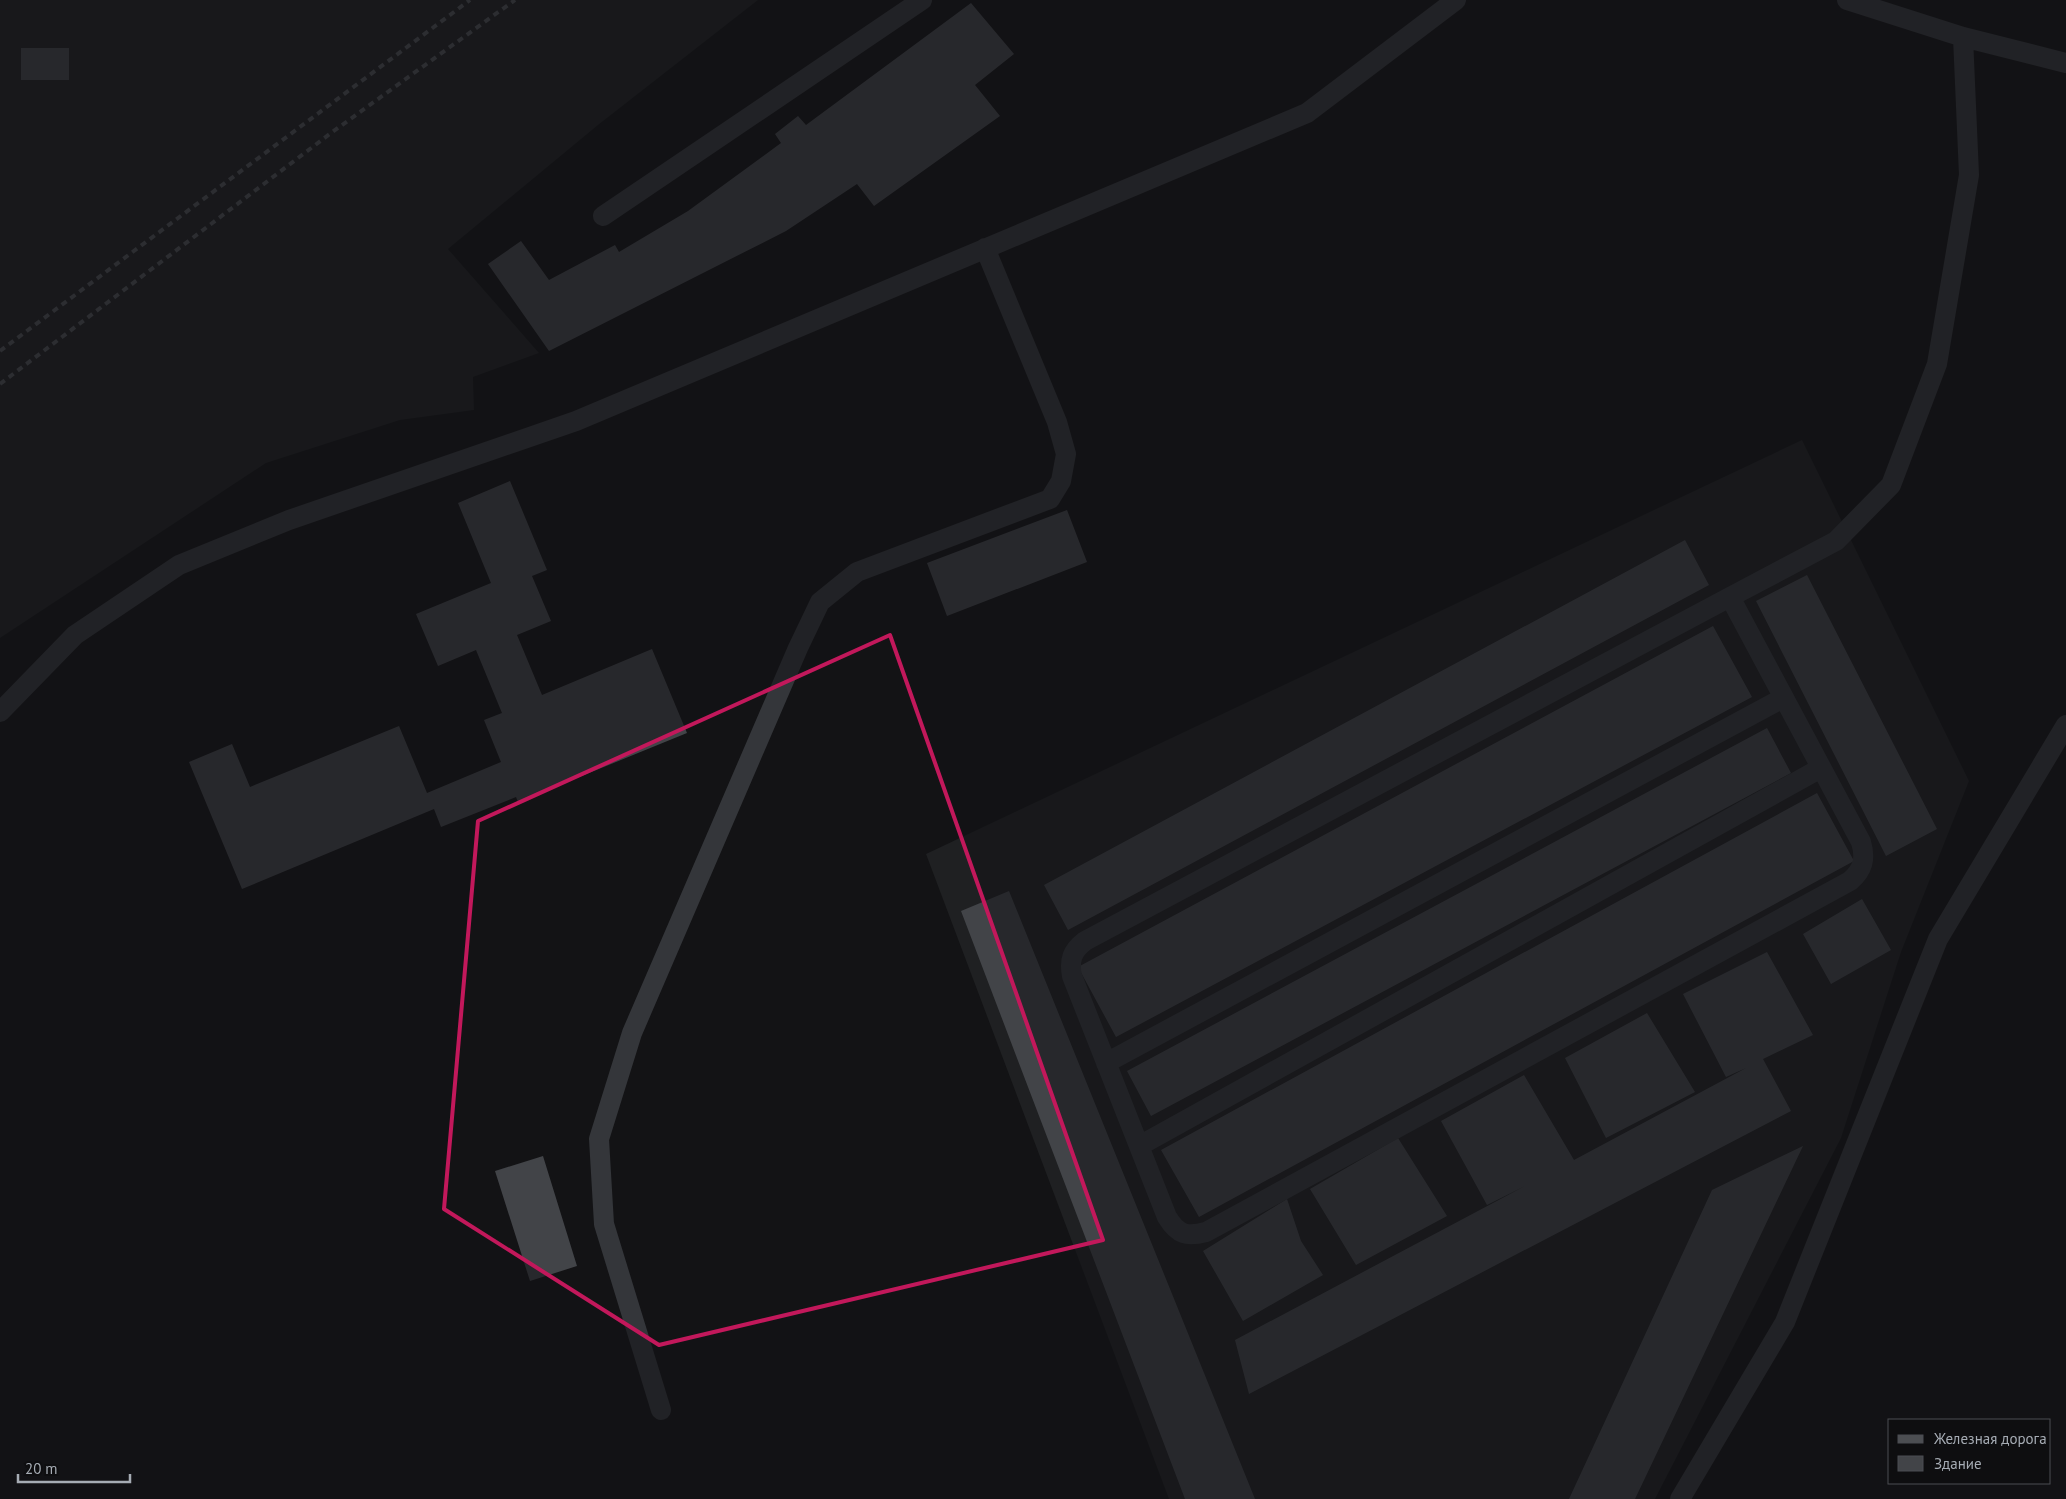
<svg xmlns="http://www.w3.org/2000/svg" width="2066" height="1499" viewBox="0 0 2066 1499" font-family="'PT Sans',sans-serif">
	<rect width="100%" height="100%" fill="#131315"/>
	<path fill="#1f2022" d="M 0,0 L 758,0 L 598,125 L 448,249 L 539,353 L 473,377 L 474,410 L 400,420 L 266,463 L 0,638 Z
		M 1802,440 L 1969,781 L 1901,952 L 1841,1138 L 1655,1499 L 1169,1499 L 926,854 Z"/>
	<path fill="#424448" d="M 971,3 L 1014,54 L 975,85 L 1000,116 L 874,206 L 857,184 L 786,231 L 549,351 L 488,264 L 521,241 L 549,280 L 615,245 L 619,252 L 688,211 L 781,143 L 775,134 L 798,116 L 806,125 Z
		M 21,48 L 69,48 L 69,80 L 21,80 Z
		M 510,481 L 547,570 L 532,576 L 551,621 L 517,635 L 542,695 L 652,649 L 687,733 L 518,802 L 516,797 L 441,827 L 434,809 L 242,889 L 189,762 L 232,744 L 250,787 L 399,726 L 427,793 L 501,762 L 484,720 L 502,713 L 476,650 L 438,666 L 416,614 L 491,583 L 458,503 Z
		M 1067,510 L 1087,562 L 947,616 L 927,563 Z
		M 1685,540 L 1709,585 L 1068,930 L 1044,885 Z
		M 1807,575 L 1937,829 L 1886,856 L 1756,601 Z
		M 1713,626 L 1752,697 L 1116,1037 L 1078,967 Z
		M 1767,728 L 1791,773 L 1151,1116 L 1127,1071 Z
		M 1817,793 L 1854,861 L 1199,1217 L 1161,1150 Z
		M 1009,891 L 1255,1499 L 1185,1499 L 961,911 Z
		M 1862,899 L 1891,950 L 1831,984 L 1803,934 Z
		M 1767,952 L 1813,1035 L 1763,1059 L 1791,1111 L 1249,1394 L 1235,1340 L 1525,1186 L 1487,1205 L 1441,1121 L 1524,1075 L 1574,1160 L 1746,1068 L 1726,1077 L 1683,994 Z
		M 1647,1013 L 1695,1092 L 1606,1138 L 1565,1058 Z
		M 1398,1138 L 1447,1216 L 1356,1265 L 1310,1189 Z
		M 1803,1146 L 1635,1499 L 1569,1499 L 1712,1190 Z
		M 543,1156 L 577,1266 L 530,1281 L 495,1171 Z
		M 1287,1199 L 1301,1241 L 1323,1275 L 1243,1321 L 1203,1251 Z"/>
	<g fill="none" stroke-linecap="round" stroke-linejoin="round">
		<path stroke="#34363a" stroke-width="20" d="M 1847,0 L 1963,37 L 2066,63
			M 603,216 L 922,0
			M 1730,597 L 1861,842 C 1866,859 1863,870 1850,881 L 1206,1232 C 1187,1237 1178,1235 1167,1217 L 1072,976 C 1069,960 1072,951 1085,941 L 1730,597 L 1836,541 L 1891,485 L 1937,364 L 1969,175 L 1963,37
			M 0,712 L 75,635 L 179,565 L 289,520 L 576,421 L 1307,113 L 1456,0
			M 1106,1063 L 1783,698
			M 1139,1146 L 1821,768
			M 661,1410 L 604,1224 L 599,1139 L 632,1033 L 798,648 L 820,602 L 857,572 L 1050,499 L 1061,481 L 1066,454 L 1057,422 L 985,248
			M 1680,1499 L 1785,1322 L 1938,939 L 2066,725"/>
		<path stroke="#4c4e52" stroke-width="4" stroke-dasharray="6 5" stroke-linecap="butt" d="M 0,351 L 470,0
			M 0,384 L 331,133 L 515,0"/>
	</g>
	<path d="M0 0H2066V1499H0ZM 890,635 L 1103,1240 L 659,1345 L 444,1209 L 478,821 Z" fill="#131315" fill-opacity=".55" fill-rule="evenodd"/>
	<path fill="none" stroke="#c2185b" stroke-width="4" stroke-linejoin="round" d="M 890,635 L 1103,1240 L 659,1345 L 444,1209 L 478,821 Z"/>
	<rect x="1888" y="1419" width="162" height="65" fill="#0e0e10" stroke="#4b4d52"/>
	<rect x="1898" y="1435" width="25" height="8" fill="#4c4e52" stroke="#4b4d52"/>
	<text x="1934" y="1444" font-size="15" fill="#a6acb4">Железная дорога</text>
	<rect x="1898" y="1456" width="25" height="15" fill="#424448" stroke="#4b4d52"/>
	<text x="1934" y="1469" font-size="15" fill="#a6acb4">Здание</text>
	<path d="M18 1474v8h112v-8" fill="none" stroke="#a6acb4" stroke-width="2.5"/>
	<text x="25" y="1474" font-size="15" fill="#a6acb4" stroke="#0e0e10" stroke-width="4" paint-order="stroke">20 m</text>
</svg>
